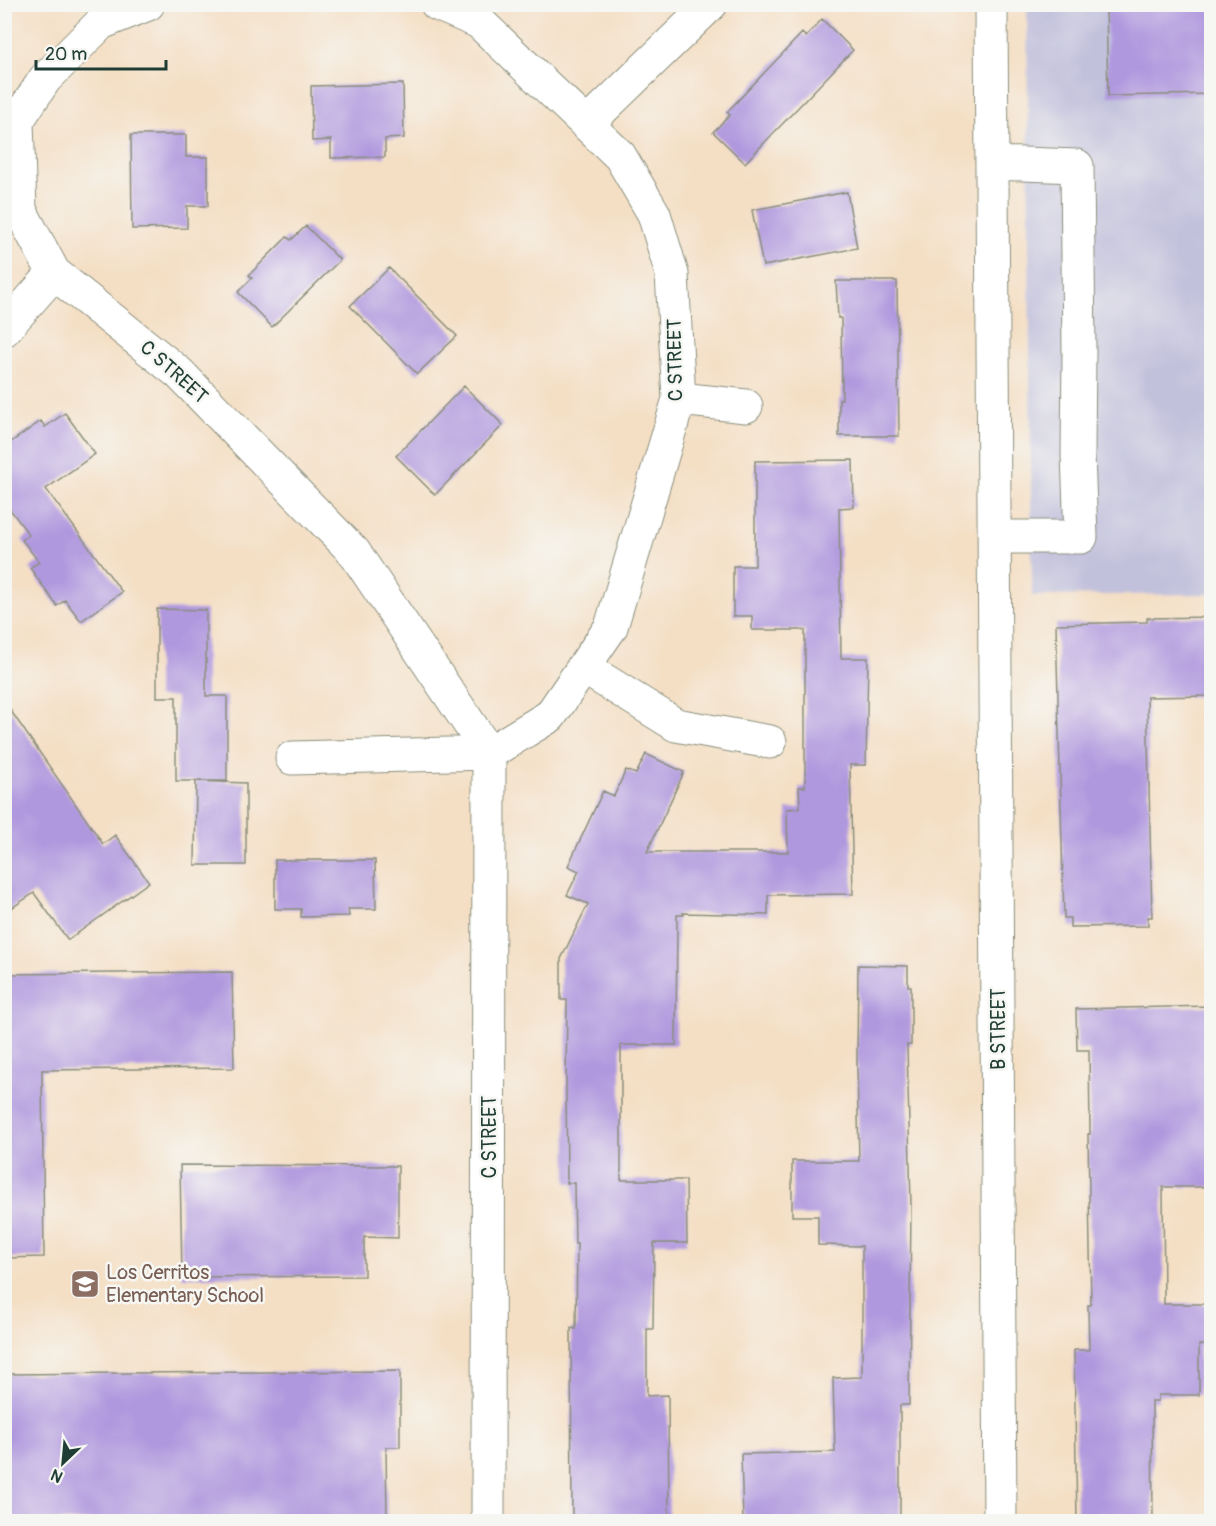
<svg xmlns="http://www.w3.org/2000/svg" width="1216" height="1526" viewBox="0 0 1216 1526" font-family="Pangolin,sans-serif">
	<rect width="100%" height="100%" fill="#f6f6f2"/>
	<filter id="ink" filterUnits="userSpaceOnUse"><feTurbulence type="fractalNoise" baseFrequency=".0167" numOctaves="2"/><feDisplacementMap in="SourceGraphic" scale="12" xChannelSelector="R" yChannelSelector="G"/><feConvolveMatrix kernelMatrix="1 2 1 2 8 2 1 2 1" color-interpolation-filters="sRGB"/></filter>
	<filter id="wash" filterUnits="userSpaceOnUse"><feTurbulence type="fractalNoise" baseFrequency=".008" numOctaves="4" result="noise"/><feDisplacementMap in="SourceGraphic" scale="24" xChannelSelector="R" yChannelSelector="G"/><feGaussianBlur stdDeviation="1.35" result="paint"/><feColorMatrix in="noise" values="0 0 0 0 0 0 0 0 0 0 0 0 0 0 0 0 0 1.4 0 .05"/><feComposite in="paint" operator="in"/></filter>
	<g filter="url(#wash)">
		<rect width="100%" height="100%" fill="#f4dfc5"/>
		<path fill="#c2c1dc" d="M 1027,5 L 1211,5 L 1211,594 L 1032,596 Z"/>
		<g id="blocks">
			<path fill="#b098de" d="M 1106,4 L 1212,4 L 1212,94 L 1108,96 Z
				M 822,19 L 853,50 L 745,163 L 713,132 L 730,115 L 727,112 L 802,33 L 806,37 Z
				M 403,84 L 404,138 L 385,139 L 385,157 L 331,158 L 331,140 L 312,141 L 311,86 Z
				M 131,135 L 186,135 L 186,157 L 208,157 L 208,206 L 187,206 L 187,228 L 132,229 Z
				M 847,192 L 857,248 L 763,266 L 752,210 Z
				M 306,226 L 340,260 L 272,327 L 238,292 L 252,278 L 249,275 L 287,237 L 291,240 Z
				M 389,268 L 457,336 L 417,374 L 350,306 Z
				M 836,281 L 897,281 L 899,436 L 839,436 L 839,399 L 842,399 L 841,318 L 838,318 Z
				M 464,386 L 503,425 L 435,495 L 396,456 Z
				M 65,413 L 95,454 L 46,489 L 122,592 L 81,621 L 65,600 L 57,606 L 30,568 L 39,562 L 22,540 L 29,535 L 4,501 L 4,447 L 41,421 L 45,427 Z
				M 853,460 L 854,507 L 839,508 L 841,658 L 868,658 L 866,765 L 850,765 L 853,894 L 768,895 L 768,915 L 683,913 L 684,915 L 677,915 L 676,1045 L 621,1045 L 621,1180 L 686,1180 L 687,1243 L 654,1243 L 653,1329 L 647,1329 L 647,1396 L 668,1395 L 669,1521 L 572,1521 L 571,1328 L 576,1329 L 577,1244 L 575,1244 L 574,1183 L 567,1183 L 566,1088 L 567,1000 L 561,1000 L 561,959 L 588,904 L 567,895 L 579,871 L 568,866 L 603,791 L 614,796 L 626,770 L 636,774 L 646,754 L 684,772 L 647,852 L 788,852 L 787,809 L 800,808 L 799,787 L 805,787 L 805,630 L 752,630 L 752,616 L 733,616 L 733,566 L 755,566 L 755,461 Z
				M 157,609 L 206,610 L 206,696 L 227,696 L 227,781 L 176,781 L 176,697 L 157,697 Z
				M 1212,617 L 1212,696 L 1147,697 L 1152,917 L 1148,917 L 1148,926 L 1070,927 L 1070,918 L 1064,918 L 1056,624 L 1147,622 L 1147,618 Z
				M 4,701 L 103,844 L 115,835 L 149,882 L 68,940 L 34,893 L 4,913 Z
				M 196,781 L 246,783 L 246,865 L 195,865 Z
				M 275,860 L 375,860 L 376,909 L 348,909 L 349,916 L 301,917 L 301,909 L 275,909 Z
				M 858,965 L 908,966 L 908,986 L 911,986 L 911,1045 L 907,1045 L 911,1205 L 909,1405 L 900,1405 L 900,1521 L 743,1521 L 741,1454 L 835,1452 L 833,1378 L 862,1377 L 862,1246 L 818,1245 L 818,1216 L 792,1216 L 792,1161 L 859,1161 L 857,1065 Z
				M 232,972 L 234,1068 L 42,1070 L 44,1257 L 4,1258 L 4,974 Z
				M 1212,1006 L 1212,1187 L 1163,1187 L 1164,1304 L 1212,1304 L 1212,1345 L 1199,1345 L 1199,1395 L 1158,1395 L 1158,1401 L 1152,1401 L 1153,1521 L 1077,1521 L 1074,1350 L 1089,1350 L 1088,1305 L 1091,1305 L 1088,1134 L 1090,1134 L 1089,1050 L 1077,1050 L 1076,1009 Z
				M 180,1165 L 398,1166 L 398,1238 L 364,1237 L 364,1276 L 182,1277 Z
				M 400,1371 L 400,1447 L 386,1447 L 387,1521 L 4,1521 L 4,1374 Z"/>
		</g>
	</g>
	<g filter="url(#ink)">
		<use href="#blocks" fill-opacity="0" stroke="#8a8e7c" stroke-width="1.5"/>
		<g fill="none" stroke-linecap="round" stroke-linejoin="round">
			<g stroke="#8a8e7c" stroke-width="35">
				<path id="minor" d="M 148,4 L 101,23 L 45,79 L 17,121 L 20,210 L 54,273 L 179,373 L 354,552 L 489,753 L 550,716 L 611,627 L 679,399 L 672,274 L 654,214 L 620,156 L 479,22 L 437,4
					M 991,4 L 1000,1522
					M 587,124 L 711,4
					M 992,163 L 1077,166 L 1079,352 L 1078,454 L 1081,537 L 995,537
					M 4,330 L 54,273
					M 679,399 L 746,406
					M 583,667 L 676,725 L 770,742
					M 292,758 L 489,753 L 488,1522"/>
			</g>
			<use href="#minor" stroke="#fff" stroke-width="33"/>
		</g>
	</g>
	<defs>
		<g id="school-square" transform="scale(1.5)"><rect x="-9" y="-9" width="18" height="18" rx="4" fill="#8d6e63" stroke="#f6f6f2"/><path d="M0-5L7-2L0 1L-7-2ZM-4 1L0 2.5L4 1V4Q0 6-4 4Z" fill="#fff"/></g>
	</defs>
	<g fill-rule="evenodd">
		<use href="#school-square" x="85" y="1284"/>
	</g>
	<g text-anchor="middle" dominant-baseline="central" stroke-width="5" stroke-linejoin="round" paint-order="stroke">
		<g font-size="20" fill="#1f3d34" stroke="#f6f6f2">
			<text transform="translate(675 360) rotate(-91)">C STREET</text>
			<text transform="translate(174 372) rotate(42)">C STREET</text>
			<text transform="translate(998 1029) rotate(-90)">B STREET</text>
			<text transform="translate(489 1137) rotate(-90)">C STREET</text>
		</g>
		<g font-size="20" fill="#785e54" stroke="#f6f6f2" text-anchor="start">
			<text x="106" y="1272">Los Cerritos<tspan x="106" dy="23">Elementary School</tspan></text>
		</g>
	</g>
	<rect width="1216" height="1526" fill="none" stroke="#f6f6f2" stroke-width="24"/>
	<g transform="translate(63 1463) rotate(206)" stroke="#f6f6f2" stroke-width="4.5" paint-order="stroke">
	<path d="M0-4.5L10 22L0 15L-10 22Z" fill="#1f3d34"/>
	<text y="-9" font-size="16" font-weight="bold" text-anchor="middle" fill="#1f3d34">N</text>
	</g>
	<path d="M36 60v9h130v-9" fill="none" stroke="#1f3d34" stroke-width="3"/>
	<text x="45" y="60" font-size="18" fill="#1f3d34" stroke="#f6f6f2" stroke-width="4.5" paint-order="stroke">20 m</text>
</svg>
